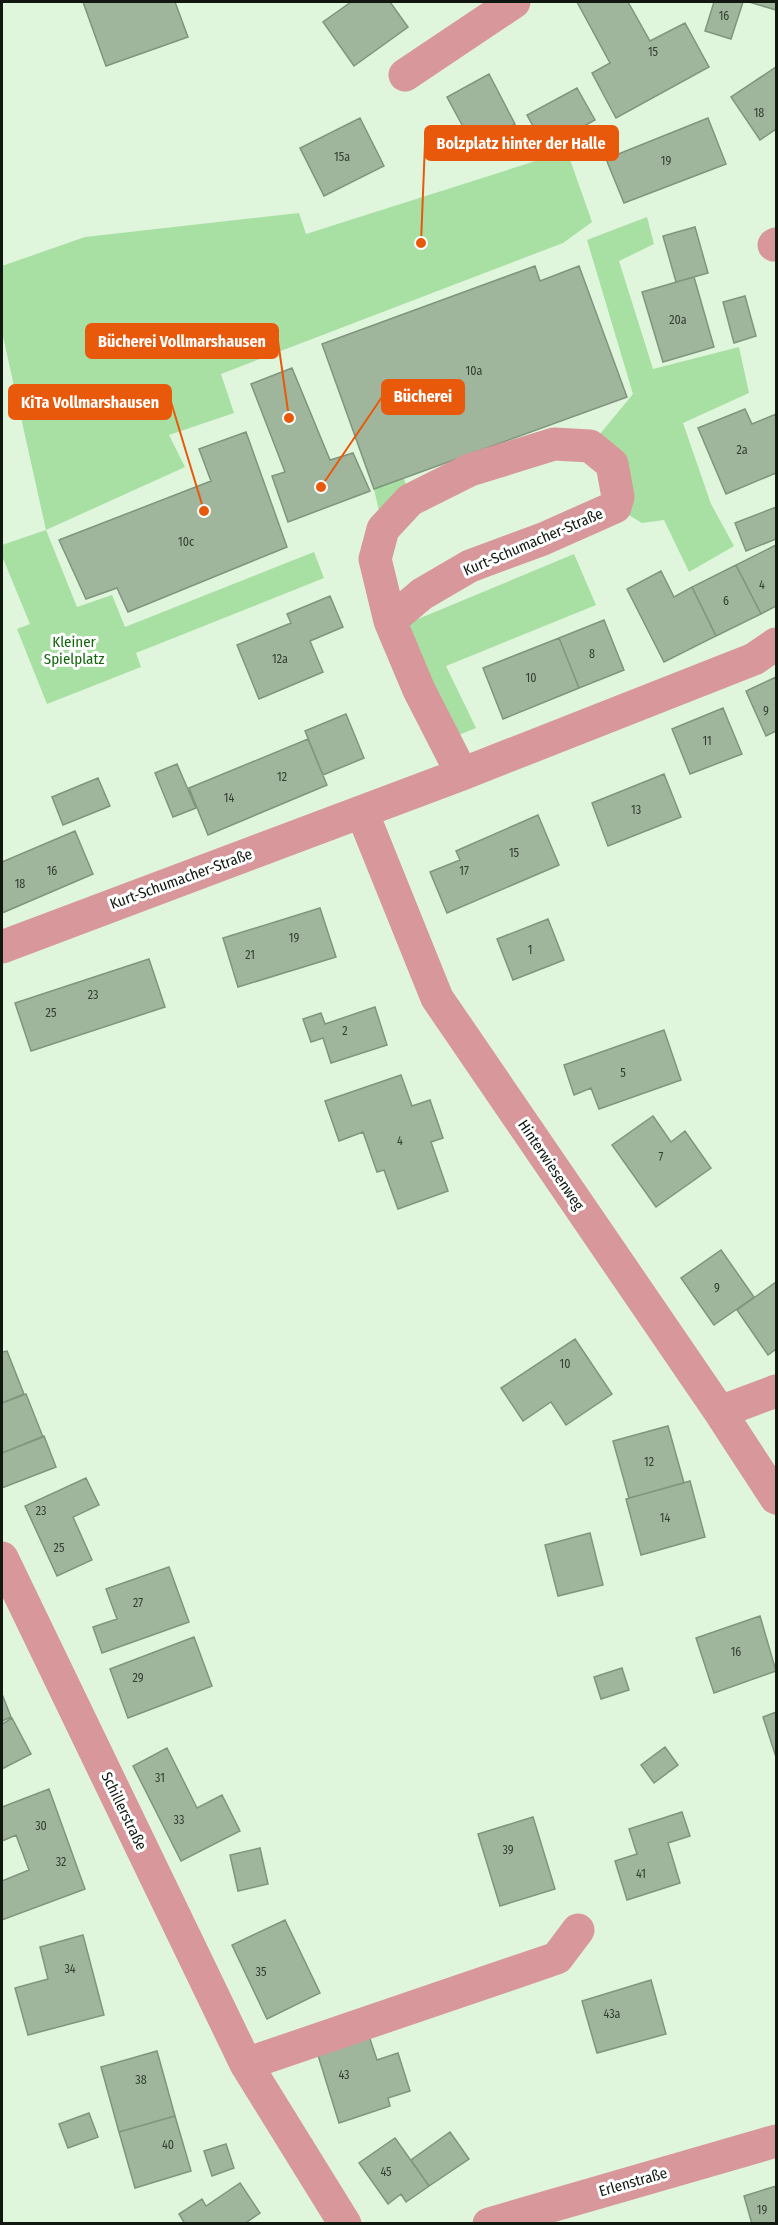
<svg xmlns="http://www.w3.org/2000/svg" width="778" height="2225" viewBox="0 0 778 2225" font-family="'Fira Sans Condensed',sans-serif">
	<rect width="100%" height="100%" fill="#dff6dc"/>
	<path fill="#a8dfa2" d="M 567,151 L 592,222 L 563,243 L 221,374 L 234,413 L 169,435 L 185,467 L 46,530 L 77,607 L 112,595 L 125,627 L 314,552 L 324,578 L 136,653 L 141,667 L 47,704 L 17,629 L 30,624 L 2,556 L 2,545 L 46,530 L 2,332 L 2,266 L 85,237 L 299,213 L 306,234 Z
		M 647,217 L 654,244 L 619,261 L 653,369 L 739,347 L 749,393 L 683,423 L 711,504 L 734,546 L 689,572 L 664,520 L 642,523 L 615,507 L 590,446 L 633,394 L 587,240 Z
		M 404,478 L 410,500 L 383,529 L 374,489 Z
		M 574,554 L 596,605 L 446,666 L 476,728 L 454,737 L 406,624 Z"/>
	<path fill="#9fb59c" stroke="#7f957d" stroke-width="1.5" d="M 83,2 L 175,2 L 188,37 L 106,66 Z
		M 351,2 L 390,2 L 408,27 L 354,66 L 323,22 Z
		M 577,2 L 628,2 L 650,41 L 685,23 L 709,67 L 616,118 L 592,73 L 610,63 Z
		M 714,2 L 743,2 L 731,39 L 705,31 Z
		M 749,2 L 776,2 L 776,10 Z
		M 776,67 L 776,129 L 760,140 L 731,97 Z
		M 489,74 L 515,124 L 474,147 L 447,97 Z
		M 577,88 L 595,120 L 545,148 L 527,115 Z
		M 360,118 L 384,166 L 324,196 L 300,148 Z
		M 708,118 L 726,164 L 624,203 L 606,159 Z
		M 695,227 L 708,273 L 676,282 L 663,236 Z
		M 535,266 L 540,281 L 579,266 L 627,397 L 374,489 L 322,344 Z
		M 694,277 L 714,347 L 663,362 L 642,292 Z
		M 745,296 L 756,336 L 734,343 L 723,302 Z
		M 292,368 L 330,460 L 353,453 L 370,491 L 288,522 L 272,476 L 285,472 L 251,384 Z
		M 745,409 L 752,424 L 776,414 L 776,473 L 726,494 L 698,428 Z
		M 246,432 L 287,547 L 128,612 L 117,588 L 86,599 L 59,540 L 211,481 L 199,449 Z
		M 776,507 L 776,539 L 746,551 L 735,523 Z
		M 776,545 L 776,606 L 761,614 L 736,565 Z
		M 736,565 L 761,614 L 716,636 L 692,587 Z
		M 661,571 L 674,597 L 692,587 L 716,636 L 664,662 L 627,589 Z
		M 330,596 L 343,627 L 310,641 L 323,672 L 259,699 L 237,645 L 291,623 L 287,614 Z
		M 604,620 L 624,670 L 579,688 L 559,638 Z
		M 559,638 L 579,688 L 503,719 L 483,668 Z
		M 776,677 L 776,731 L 766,736 L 746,691 Z
		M 723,708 L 742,754 L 690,774 L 672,729 Z
		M 346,714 L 364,758 L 323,775 L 305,731 Z
		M 308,739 L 327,785 L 208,835 L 189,788 Z
		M 177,764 L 196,808 L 173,817 L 155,773 Z
		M 664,774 L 681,817 L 608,846 L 592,803 Z
		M 98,778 L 110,806 L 63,825 L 52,797 Z
		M 538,815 L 559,865 L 447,913 L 430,872 L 460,860 L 456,851 Z
		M 75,831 L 93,874 L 2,913 L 2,862 Z
		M 320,908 L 336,957 L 238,987 L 223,938 Z
		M 548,919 L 564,960 L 513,980 L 497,939 Z
		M 149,959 L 165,1007 L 31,1051 L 15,1003 Z
		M 375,1007 L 387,1045 L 331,1063 L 323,1038 L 311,1042 L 303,1019 L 321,1013 L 325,1024 Z
		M 664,1030 L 681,1080 L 599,1109 L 591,1088 L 574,1095 L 564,1065 Z
		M 401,1075 L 412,1106 L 430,1100 L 443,1138 L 431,1142 L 448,1191 L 398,1209 L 384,1170 L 377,1172 L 363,1132 L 339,1141 L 325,1101 Z
		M 653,1116 L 671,1142 L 685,1131 L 711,1168 L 656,1207 L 612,1145 Z
		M 721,1250 L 754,1297 L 714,1325 L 681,1278 Z
		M 776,1282 L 776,1349 L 768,1355 L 737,1310 Z
		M 575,1339 L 612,1394 L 566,1425 L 551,1402 L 523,1421 L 501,1388 Z
		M 7,1351 L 24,1394 L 2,1403 L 2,1352 Z
		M 26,1394 L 43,1437 L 2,1453 L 2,1403 Z
		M 668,1426 L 684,1483 L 629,1498 L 613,1441 Z
		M 44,1436 L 56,1467 L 2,1488 L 2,1453 Z
		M 86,1478 L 99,1505 L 73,1517 L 92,1560 L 57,1576 L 25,1506 Z
		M 690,1481 L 705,1537 L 641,1555 L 626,1499 Z
		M 590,1533 L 603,1585 L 558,1596 L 545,1545 Z
		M 169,1567 L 189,1622 L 102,1653 L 93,1627 L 117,1619 L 106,1589 Z
		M 760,1616 L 776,1671 L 714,1693 L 696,1638 Z
		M 194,1637 L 212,1686 L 128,1718 L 110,1669 Z
		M 622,1668 L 629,1690 L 601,1699 L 594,1677 Z
		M 2,1694 L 11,1717 L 2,1721 Z
		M 776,1712 L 776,1757 L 763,1717 Z
		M 12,1718 L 31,1754 L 2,1769 L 2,1724 Z
		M 665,1747 L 678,1765 L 654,1783 L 641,1765 Z
		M 167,1748 L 197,1808 L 222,1795 L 240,1831 L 181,1861 L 133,1766 Z
		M 49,1789 L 85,1889 L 2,1920 L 2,1881 L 29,1870 L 16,1835 L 2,1841 L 2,1807 Z
		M 682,1812 L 690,1836 L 668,1843 L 680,1883 L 627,1900 L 615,1861 L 637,1854 L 629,1829 Z
		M 533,1817 L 555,1889 L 500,1906 L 478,1834 Z
		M 260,1848 L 268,1884 L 238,1891 L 230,1855 Z
		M 285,1920 L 320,1993 L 267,2019 L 232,1945 Z
		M 83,1935 L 104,2015 L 28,2035 L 15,1988 L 48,1979 L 40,1947 Z
		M 651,1980 L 666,2034 L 597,2053 L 582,2001 Z
		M 369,2036 L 377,2060 L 398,2053 L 410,2091 L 388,2098 L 390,2106 L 339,2123 L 317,2052 Z
		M 157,2051 L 175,2116 L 119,2132 L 101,2067 Z
		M 89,2113 L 98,2137 L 68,2148 L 59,2124 Z
		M 175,2116 L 191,2171 L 135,2188 L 119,2132 Z
		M 450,2132 L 469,2159 L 429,2186 L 411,2160 Z
		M 395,2138 L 429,2186 L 406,2202 L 401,2194 L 388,2204 L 359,2163 Z
		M 226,2144 L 234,2168 L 212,2176 L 204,2151 Z
		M 240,2183 L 260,2213 L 244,2224 L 185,2224 L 179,2214 L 202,2199 L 206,2206 Z
		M 776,2186 L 776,2224 L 752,2224 L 744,2196 Z"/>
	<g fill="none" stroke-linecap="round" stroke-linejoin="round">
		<path stroke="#d8979a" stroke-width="33" d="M 405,75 L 514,2
			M 774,245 L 776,244
			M 390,621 L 375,559 L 383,529 L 410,500 L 470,470 L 554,444 L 590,446 L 612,464 L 618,497 L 615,507 L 543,539 L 470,566 L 422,594 L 390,621 L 419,690 L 462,774
			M 362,812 L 437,998 L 720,1412 L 776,1498
			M 2,947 L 462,774 L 754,659 L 776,644
			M 720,1412 L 776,1391
			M 2,1558 L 246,2064 L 345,2224
			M 246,2064 L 557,1958 L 578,1930
			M 489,2224 L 776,2141"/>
	</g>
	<g text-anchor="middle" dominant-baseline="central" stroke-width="6" stroke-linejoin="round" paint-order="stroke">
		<g font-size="12" fill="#343f32">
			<text x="724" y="16">16</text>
			<text x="653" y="52">15</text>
			<text x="759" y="113">18</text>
			<text x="342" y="157">15a</text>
			<text x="666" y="161">19</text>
			<text x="678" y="320">20a</text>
			<text x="474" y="371">10a</text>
			<text x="742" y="450">2a</text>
			<text x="186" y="542">10c</text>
			<text x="762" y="585">4</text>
			<text x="726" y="601">6</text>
			<text x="592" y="654">8</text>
			<text x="280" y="659">12a</text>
			<text x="531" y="678">10</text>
			<text x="766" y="711">9</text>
			<text x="707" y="741">11</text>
			<text x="282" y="777">12</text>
			<text x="229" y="798">14</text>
			<text x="636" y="810">13</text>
			<text x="514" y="853">15</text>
			<text x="52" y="871">16</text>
			<text x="464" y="871">17</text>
			<text x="20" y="884">18</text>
			<text x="294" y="938">19</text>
			<text x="530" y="950">1</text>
			<text x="250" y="955">21</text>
			<text x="93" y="995">23</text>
			<text x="51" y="1013">25</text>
			<text x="345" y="1031">2</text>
			<text x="623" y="1073">5</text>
			<text x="400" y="1141">4</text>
			<text x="661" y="1157">7</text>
			<text x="717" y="1288">9</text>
			<text x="565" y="1364">10</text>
			<text x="649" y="1462">12</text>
			<text x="41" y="1511">23</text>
			<text x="665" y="1518">14</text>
			<text x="59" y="1548">25</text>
			<text x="138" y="1603">27</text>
			<text x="736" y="1652">16</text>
			<text x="138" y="1678">29</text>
			<text x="160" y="1778">31</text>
			<text x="179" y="1820">33</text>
			<text x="41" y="1826">30</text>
			<text x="508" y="1850">39</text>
			<text x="61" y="1862">32</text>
			<text x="641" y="1874">41</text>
			<text x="70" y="1969">34</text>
			<text x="261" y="1972">35</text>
			<text x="612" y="2014">43a</text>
			<text x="344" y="2075">43</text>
			<text x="141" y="2080">38</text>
			<text x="168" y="2145">40</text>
			<text x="386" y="2172">45</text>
			<text x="762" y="2210">19</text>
		</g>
		<g font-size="15" fill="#10180f" stroke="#fff">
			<text transform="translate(533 542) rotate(-23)">Kurt-Schumacher-Straße</text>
			<text transform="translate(181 879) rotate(-20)">Kurt-Schumacher-Straße</text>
			<text transform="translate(551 1165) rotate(56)">Hinterwiesenweg</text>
			<text transform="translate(124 1811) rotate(64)">Schillerstraße</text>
			<text transform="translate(633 2182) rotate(-16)">Erlenstraße</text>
		</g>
		<g font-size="15" fill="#11660c" stroke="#fff">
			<text x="74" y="642">Kleiner<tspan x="74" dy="17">Spielplatz</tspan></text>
		</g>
	</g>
	<path fill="none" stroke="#e8590c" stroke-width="2" d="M421 243L425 143M289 418L278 341M321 487L382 397M204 511L171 402"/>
	<g fill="#e8590c" stroke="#fff" stroke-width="2">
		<circle cx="421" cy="243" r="6"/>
		<circle cx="289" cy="418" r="6"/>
		<circle cx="321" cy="487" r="6"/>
		<circle cx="204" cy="511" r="6"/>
	</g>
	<g fill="#e8590c" stroke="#e8590c" stroke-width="2">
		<rect x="425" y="126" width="193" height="34" rx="6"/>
		<rect x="86" y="324" width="192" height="34" rx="6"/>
		<rect x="382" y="380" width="82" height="34" rx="6"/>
		<rect x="9" y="385" width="162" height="34" rx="6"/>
	</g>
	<g font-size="16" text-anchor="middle" font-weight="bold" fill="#fff">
		<text x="521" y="149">Bolzplatz hinter der Halle</text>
		<text x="182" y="347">Bücherei Vollmarshausen</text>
		<text x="423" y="402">Bücherei</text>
		<text x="90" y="408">KiTa Vollmarshausen</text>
	</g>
	<rect width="778" height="2225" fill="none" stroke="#10180f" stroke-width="6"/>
</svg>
